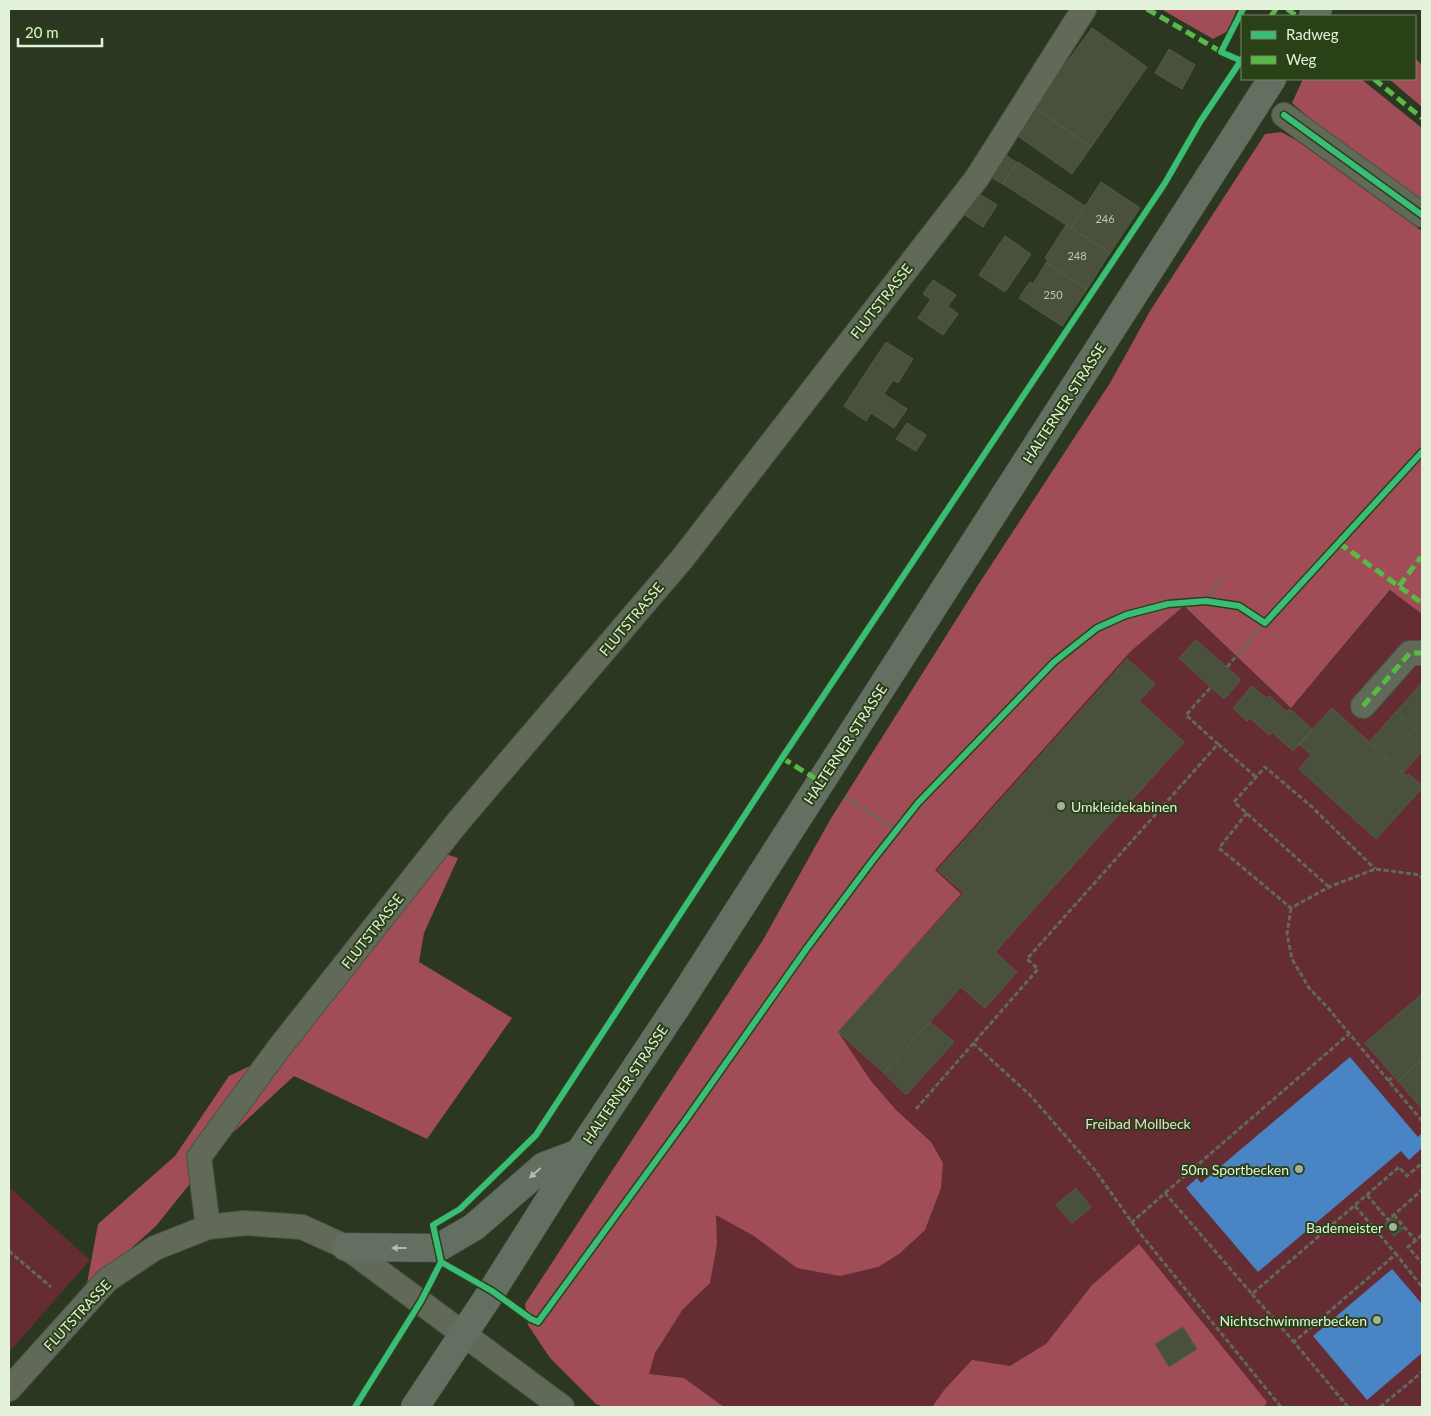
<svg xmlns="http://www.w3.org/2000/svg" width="1431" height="1416" viewBox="0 0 1431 1416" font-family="Lato,sans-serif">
	<rect width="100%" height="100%" fill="#2b3721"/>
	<path fill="#662c33" d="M 1391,590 L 1422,614 L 1422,1407 L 627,1407 L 785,991 L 961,894 L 934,870 L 1131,651 L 1184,606 L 1291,708 Z
		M 9,1187 L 90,1260 L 9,1352 Z"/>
	<path fill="#a14d57" d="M 1161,9 L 1237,9 L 1228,31 L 1213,39 Z
		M 1415,58 L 1422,65 L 1422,107 L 1389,79 L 1415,79 Z
		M 1303,79 L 1361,79 L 1422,128 L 1422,202 L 1342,146 L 1292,103 Z
		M 1281,132 L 1296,140 L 1422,231 L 1422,614 L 1390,590 L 1291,708 L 1184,606 L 1131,651 L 935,870 L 961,894 L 838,1032 L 871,1081 L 896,1110 L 931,1142 L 943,1163 L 941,1188 L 925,1230 L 899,1254 L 878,1267 L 840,1276 L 797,1268 L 754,1236 L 716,1215 L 717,1244 L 710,1283 L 683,1309 L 655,1353 L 649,1374 L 684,1378 L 724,1407 L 604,1407 L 596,1404 L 550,1358 L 528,1325 L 525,1304 L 763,940 L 830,820 L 980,582 L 1110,383 L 1150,311 L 1265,134 Z
		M 445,854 L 458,858 L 424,933 L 419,962 L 512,1018 L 427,1139 L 294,1076 L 225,1140 L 156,1226 L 86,1289 L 98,1224 L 175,1156 L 229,1076 L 285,1049 Z
		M 1139,1244 L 1267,1402 L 1264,1407 L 932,1407 L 945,1389 L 972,1360 L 1010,1366 L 1046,1344 L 1092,1285 Z"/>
	<path fill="#4985c4" d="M 1350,1057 L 1418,1137 L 1422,1133 L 1422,1148 L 1409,1160 L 1401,1151 L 1258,1272 L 1186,1188 L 1197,1178 L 1201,1183 Z
		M 1392,1269 L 1422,1304 L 1422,1353 L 1367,1400 L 1313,1336 Z"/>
	<path fill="#49503c" stroke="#545b47" d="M 1092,28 L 1147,67 L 1091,147 L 1034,107 Z
		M 1169,49 L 1195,65 L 1182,89 L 1155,73 Z
		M 1034,107 L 1091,147 L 1072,174 L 1015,134 Z
		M 1003,153 L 1017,163 L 1003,184 L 987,175 Z
		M 1018,162 L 1085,206 L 1071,228 L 1003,184 Z
		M 1101,182 L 1140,208 L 1110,253 L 1071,228 Z
		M 976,192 L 997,205 L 983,227 L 962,213 Z
		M 1066,225 L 1110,253 L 1087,289 L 1046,263 L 1048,260 L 1045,258 Z
		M 1005,236 L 1031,254 L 1005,292 L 979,275 Z
		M 1046,263 L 1087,289 L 1062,326 L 1019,298 L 1030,282 L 1033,284 Z
		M 933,280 L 956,295 L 948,306 L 958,314 L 943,335 L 918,318 L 931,299 L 923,294 Z
		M 886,342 L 913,359 L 898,383 L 893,380 L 884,394 L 907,409 L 894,428 L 871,413 L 866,421 L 844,406 Z
		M 907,423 L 926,435 L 916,451 L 896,439 Z
		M 1196,640 L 1241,680 L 1224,699 L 1179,658 Z
		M 1127,659 L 1155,684 L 1139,701 L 1184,742 L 995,952 L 1017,972 L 985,1008 L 961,987 L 884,1073 L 838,1032 L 964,893 L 938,870 Z
		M 1422,683 L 1422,736 L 1396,712 Z
		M 1252,686 L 1266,698 L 1269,696 L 1287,712 L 1290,709 L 1313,730 L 1293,751 L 1272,732 L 1269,735 L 1250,718 L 1247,721 L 1233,708 Z
		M 1332,708 L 1403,773 L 1407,776 L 1409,774 L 1422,786 L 1422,788 L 1376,839 L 1299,769 L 1311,755 L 1299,744 Z
		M 1396,712 L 1422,736 L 1422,752 L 1403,773 L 1369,742 Z
		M 1422,994 L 1422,1060 L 1398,1081 L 1365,1043 Z
		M 930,1022 L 954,1042 L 906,1095 L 884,1073 Z
		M 1422,1060 L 1422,1109 L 1398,1081 Z
		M 1076,1188 L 1091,1207 L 1072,1223 L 1056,1205 Z
		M 1392,1217 L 1403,1229 L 1394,1236 L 1384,1225 Z
		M 1183,1327 L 1197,1349 L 1169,1367 L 1155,1344 Z"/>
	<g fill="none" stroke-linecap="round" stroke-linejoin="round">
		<g stroke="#495441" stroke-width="26">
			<path id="street" d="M 1284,115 L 1422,215
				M 1363,706 L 1410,653 L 1422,653
				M 208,1227 L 199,1157 L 279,1048 L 457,823 L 682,559 L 977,178 L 1084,9
				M 9,1389 L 107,1280 L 155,1248 L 208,1227 L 245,1223 L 302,1227 L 346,1247 L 562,1407"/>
		</g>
		<g stroke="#495441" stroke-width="29">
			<path id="secondary" d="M 1313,16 L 1318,9
				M 346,1247 L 438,1248 L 474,1227 L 544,1166 L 579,1153
				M 415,1407 L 492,1291 L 579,1153 L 679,1003 L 1272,79"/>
		</g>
		<path stroke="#61695a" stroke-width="3" stroke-dasharray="5 2.5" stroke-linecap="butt" d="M 1206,601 L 1223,576
			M 1227,667 L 1265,623
			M 1218,744 L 1256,777
			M 845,797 L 897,830
			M 1247,813 L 1219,848 L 1291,908 L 1329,887 L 1375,869 L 1420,875 L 1422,878
			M 1329,887 L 1234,802 L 1265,767 L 1311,806 L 1375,869
			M 1291,908 L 1287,934 L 1292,959 L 1309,988 L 1328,1008 L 1422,1121
			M 973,1043 L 1031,1096 L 1094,1169 L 1139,1232 L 1281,1407
			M 1388,1081 L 1394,1076
			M 916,1109 L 1038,969 L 1027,959 L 1218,744 L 1186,715 L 1211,687
			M 1165,1193 L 1349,1034
			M 1367,1195 L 1388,1220 L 1422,1190
			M 1355,1206 L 1396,1254
			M 1394,1215 L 1416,1241
			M 1131,1223 L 1165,1193 L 1252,1294 L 1399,1167 L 1407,1176 L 1422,1163
			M 1422,1235 L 1408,1247 L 1422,1263
			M 9,1251 L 51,1287
			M 1252,1294 L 1294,1342
			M 1348,1407 L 1294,1342 L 1396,1254 L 1422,1287
			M 1380,1407 L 1422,1372"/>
		<use href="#street" stroke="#616a59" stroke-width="24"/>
		<use href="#secondary" stroke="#626f61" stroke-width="28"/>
		<path stroke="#58b947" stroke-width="5" stroke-dasharray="10 5" stroke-linecap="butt" d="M 1147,9 L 1225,54
			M 1287,9 L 1297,16
			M 1271,16 L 1276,9
			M 1374,79 L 1422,118
			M 1339,543 L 1422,603
			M 1399,586 L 1421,557
			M 1363,706 L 1410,653 L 1422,653
			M 782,758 L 821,782"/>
		<g stroke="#2a4117" stroke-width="9">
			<path id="cycleway" d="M 1242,61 L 1221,52 L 1243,9
				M 1284,115 L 1422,215
				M 441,1262 L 492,1291 L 531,1319 L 538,1322 L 685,1121 L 807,948 L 873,860 L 918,803 L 1054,662 L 1097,628 L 1126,615 L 1168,604 L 1206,601 L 1239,606 L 1265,623 L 1422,452
				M 355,1407 L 421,1301 L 441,1262 L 433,1225 L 460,1209 L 536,1135 L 782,758 L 1165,183 L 1200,122 L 1242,59"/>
		</g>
		<use href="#cycleway" stroke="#3abd76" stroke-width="6"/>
	</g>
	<defs><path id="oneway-solid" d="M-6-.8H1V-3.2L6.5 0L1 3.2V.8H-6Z" transform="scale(1.25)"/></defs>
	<g fill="#afbeaa">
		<use href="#oneway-solid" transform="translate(535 1173) rotate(138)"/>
		<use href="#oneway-solid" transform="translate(399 1248) rotate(-180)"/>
	</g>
	<g fill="#a3b199" stroke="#2a4117" stroke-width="2">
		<circle cx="1061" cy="806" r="5"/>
		<circle cx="1299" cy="1169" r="5"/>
		<circle cx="1393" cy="1227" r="5"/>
		<circle cx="1377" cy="1320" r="5"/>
	</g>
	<g text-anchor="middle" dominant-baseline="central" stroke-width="4" stroke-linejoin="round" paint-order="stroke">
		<g font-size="11" fill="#bccab2">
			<text x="1105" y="218">246</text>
			<text x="1077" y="255">248</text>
			<text x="1053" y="294">250</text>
		</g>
		<g font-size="14" fill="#e3f2da" stroke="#2a4117">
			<text transform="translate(881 301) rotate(-52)">FLUTSTRASSE</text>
			<text transform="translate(1064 403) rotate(-57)">HALTERNER STRASSE</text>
			<text transform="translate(631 619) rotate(-50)">FLUTSTRASSE</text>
			<text transform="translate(845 744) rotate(-57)">HALTERNER STRASSE</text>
			<text transform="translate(372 931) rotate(-52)">FLUTSTRASSE</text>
			<text transform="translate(625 1084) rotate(-56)">HALTERNER STRASSE</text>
			<text transform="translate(77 1315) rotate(-47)">FLUTSTRASSE</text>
		</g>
		<g font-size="14" fill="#e3f2da" stroke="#2a4117" text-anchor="end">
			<text x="1071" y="806" text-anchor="start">Umkleidekabinen</text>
			<text x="1289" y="1169">50m Sportbecken</text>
			<text x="1383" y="1227">Bademeister</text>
			<text x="1367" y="1320">Nichtschwimmerbecken</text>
		</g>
		<g font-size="14" fill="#f1d5d7" stroke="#2a4117">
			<text x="1138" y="1123">Freibad Mollbeck</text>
		</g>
	</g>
	<rect width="1431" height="1416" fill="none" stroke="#e3f2da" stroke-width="20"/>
	<rect x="1241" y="15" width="175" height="65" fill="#2a4117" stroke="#748865"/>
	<rect x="1251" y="31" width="25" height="8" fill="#3abd76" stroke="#748865"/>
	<text x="1286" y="40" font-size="15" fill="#e3f2da">Radweg</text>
	<rect x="1251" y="56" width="25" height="8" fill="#58b947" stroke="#748865"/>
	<text x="1286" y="65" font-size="15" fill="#e3f2da">Weg</text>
	<path d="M18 38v8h84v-8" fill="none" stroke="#e3f2da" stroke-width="2.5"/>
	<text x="25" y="38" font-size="15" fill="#e3f2da" stroke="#2a4117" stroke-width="4" paint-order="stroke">20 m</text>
</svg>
